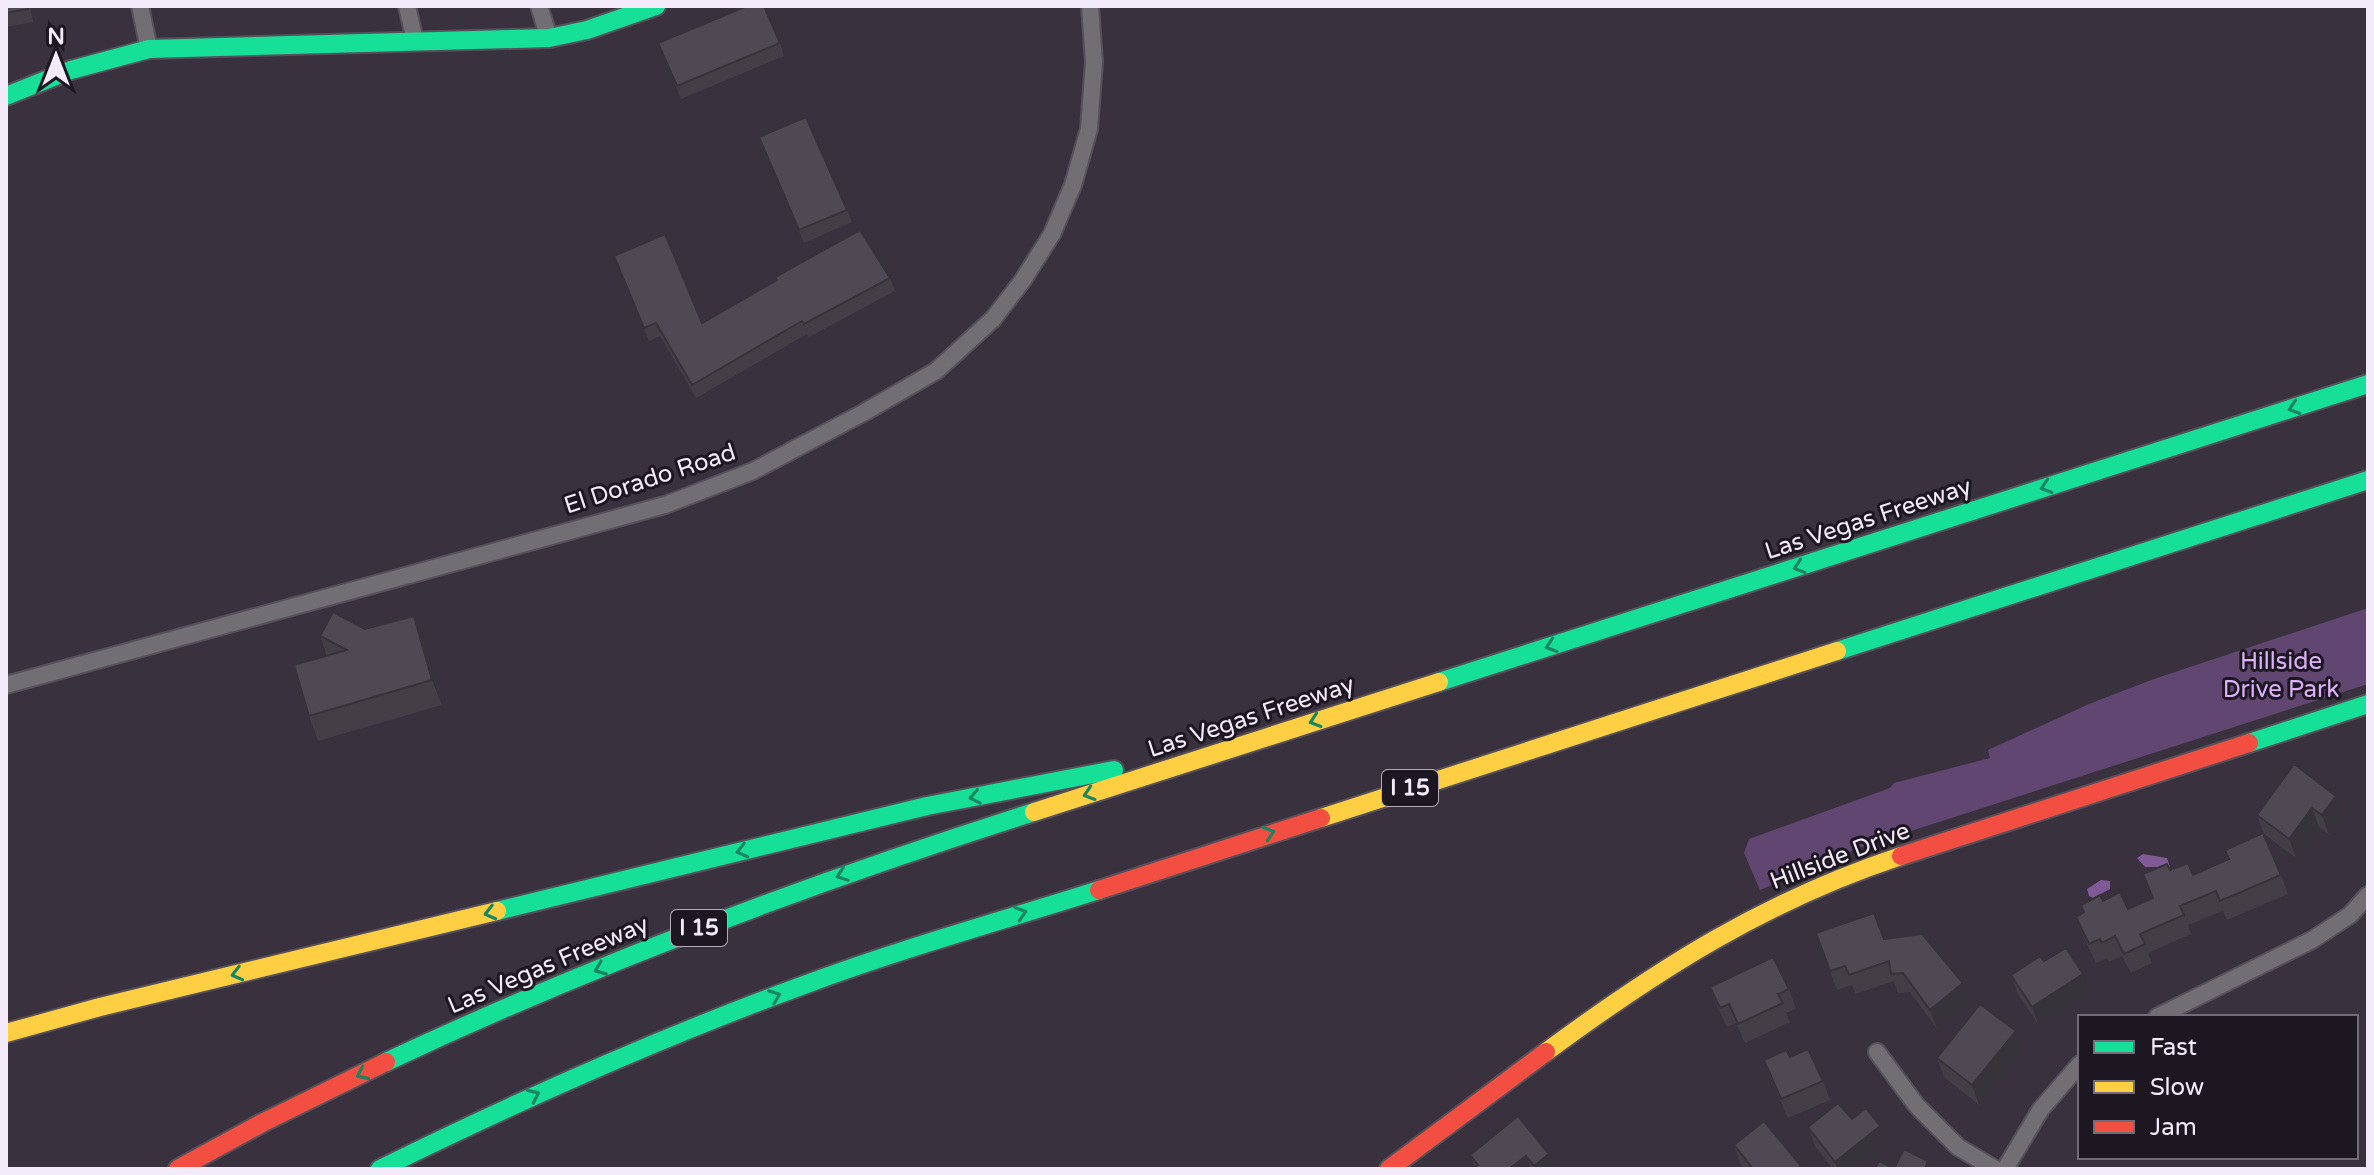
<svg xmlns="http://www.w3.org/2000/svg" width="2374" height="1175" viewBox="0 0 2374 1175" font-family="'Varela Round',sans-serif">
	<rect width="100%" height="100%" fill="#39313d"/>
	<path fill="#614671" d="M 2368,608 L 2368,684 L 1861,847 L 1760,890 L 1744,853 L 1749,839 L 1890,788 L 1894,783 L 1990,758 L 1988,750 L 2089,704 L 2154,679 Z"/>
	<path fill="#805a97" d="M 2143,854 L 2167,858 L 2170,867 L 2145,867 L 2137,858 Z
		M 2101,880 L 2110,881 L 2110,889 L 2093,898 L 2089,896 L 2087,889 Z"/>
	<g fill="none" stroke-linecap="round" stroke-linejoin="round">
		<g stroke="#56505a" stroke-width="20">
			<path id="street" d="M 140,6 L 149,49
				M 407,6 L 415,41
				M 539,6 L 549,38
				M 6,685 L 665,505 L 753,471 L 863,413 L 936,371 L 993,319 L 1023,280 L 1052,234 L 1073,185 L 1089,129 L 1094,62 L 1090,6
				M 2157,1017 L 2312,940 L 2350,915 L 2368,895
				M 1877,1052 L 1917,1106 L 1958,1147 L 1995,1169
				M 2005,1169 L 2041,1109 L 2080,1064"/>
		</g>
		<g stroke="#56505a" stroke-width="22">
			<path id="fast" d="M 6,96 L 71,70 L 149,49 L 549,38 L 587,30 L 656,6
				M 1837,651 L 2368,480
				M 1439,682 L 2368,384
				M 2249,743 L 2368,704
				M 497,911 L 927,806 L 1114,770
				M 386,1062 C 596,963 814,882 1034,812
				M 380,1169 C 518,1101 659,1038 804,985 C 900,949 1001,921 1099,890"/>
		</g>
		<g stroke="#56505a" stroke-width="22">
			<path id="slow" d="M 1034,812 L 1439,682
				M 1321,818 L 1837,651
				M 6,1033 L 100,1007 L 497,911
				M 1546,1052 C 1660,968 1765,901 1901,856"/>
		</g>
		<g stroke="#56505a" stroke-width="22">
			<path id="jam" d="M 1901,856 L 2249,743
				M 1099,890 L 1321,818
				M 178,1169 L 262,1123 L 386,1062
				M 1389,1169 L 1546,1052"/>
		</g>
		<use href="#street" stroke="#726f74" stroke-width="16"/>
		<use href="#fast" stroke="#16e098" stroke-width="18"/>
		<use href="#slow" stroke="#ffcf43" stroke-width="18"/>
		<use href="#jam" stroke="#f24e42" stroke-width="18"/>
	</g>
	<path fill="#443f47" d="M 6,6 L 30,6 L 33,22 L 6,27 Z
		M 658,43 L 780,43 L 784,56 L 681,99 Z
		M 759,137 L 847,210 L 852,222 L 804,243 Z
		M 614,256 L 702,323 L 890,278 L 895,291 L 809,337 L 807,334 L 696,398 L 660,336 L 649,341 Z
		M 365,629 L 423,641 L 442,705 L 318,741 L 309,716 L 327,656 L 320,636 Z
		M 2294,764 L 2343,815 L 2329,835 L 2319,827 L 2296,858 L 2264,834 L 2257,815 Z
		M 2225,850 L 2281,875 L 2288,894 L 2227,920 L 2223,911 L 2188,925 L 2191,934 L 2148,953 L 2152,963 L 2131,973 L 2122,956 L 2109,962 L 2107,958 L 2096,963 L 2083,936 L 2076,917 L 2083,913 L 2081,905 L 2103,901 L 2128,909 L 2152,899 L 2143,874 L 2170,870 L 2193,875 L 2229,859 Z
		M 1816,933 L 1884,939 L 1963,983 L 1970,1002 L 1937,1029 L 1910,992 L 1898,993 L 1894,981 L 1856,994 L 1852,985 L 1837,990 Z
		M 2044,961 L 2090,993 L 2039,1026 L 2018,994 L 2011,975 Z
		M 1710,987 L 1789,989 L 1796,1009 L 1786,1013 L 1790,1022 L 1745,1043 L 1736,1023 L 1727,1027 L 1717,1006 Z
		M 2023,1051 L 1979,1105 L 1944,1077 L 1937,1058 Z
		M 1790,1057 L 1823,1081 L 1830,1100 L 1788,1118 L 1771,1079 L 1764,1060 Z
		M 1518,1116 L 1554,1169 L 1472,1169 L 1475,1167 L 1470,1155 Z
		M 1852,1119 L 1880,1126 L 1887,1145 L 1857,1169 L 1833,1169 L 1815,1146 L 1808,1127 Z
		M 1734,1145 L 1801,1166 L 1802,1169 L 1745,1169 L 1741,1165 Z"/>
	<path fill="#37333a" d="M 414,616 L 423,641 L 442,705 L 432,680 Z
		M 2336,796 L 2343,815 L 2329,835 L 2322,815 Z
		M 2312,808 L 2319,827 L 2296,858 L 2289,839 Z
		M 2083,974 L 2090,993 L 2039,1026 L 2032,1007 Z
		M 1963,983 L 1970,1002 L 1937,1029 L 1930,1010 Z
		M 2016,1031 L 2023,1051 L 1979,1105 L 1972,1085 Z
		M 1880,1126 L 1887,1145 L 1857,1169 L 1838,1169 L 1835,1162 Z
		M 1549,1154 L 1554,1169 L 1535,1169 L 1534,1166 Z
		M 1526,1156 L 1531,1169 L 1509,1169 Z
		M 1928,1161 L 1931,1169 L 1925,1169 Z"/>
	<path fill="#4f4953" stroke="#37333a" stroke-width="2" d="M 6,6 L 28,6 L 28,9 L 6,13 Z
		M 747,6 L 764,6 L 780,43 L 677,86 L 658,43 Z
		M 806,117 L 847,210 L 799,230 L 759,137 Z
		M 860,230 L 890,278 L 804,324 L 802,321 L 692,385 L 656,323 L 644,328 L 614,256 L 665,234 L 702,323 L 777,280 L 775,277 Z
		M 333,612 L 365,629 L 414,616 L 432,680 L 309,716 L 294,665 L 347,650 L 320,636 Z
		M 2294,764 L 2336,796 L 2322,815 L 2312,808 L 2289,839 L 2257,815 Z
		M 2263,833 L 2281,875 L 2220,901 L 2216,891 L 2180,906 L 2184,915 L 2140,934 L 2145,944 L 2124,954 L 2115,936 L 2102,943 L 2100,939 L 2089,944 L 2076,917 L 2084,912 L 2081,905 L 2100,895 L 2103,901 L 2120,892 L 2128,909 L 2153,898 L 2143,874 L 2167,864 L 2170,870 L 2188,863 L 2193,875 L 2229,859 L 2225,850 Z
		M 1874,913 L 1884,939 L 1922,934 L 1963,983 L 1930,1010 L 1903,973 L 1891,974 L 1889,961 L 1849,975 L 1845,966 L 1830,971 L 1816,933 Z
		M 2066,948 L 2083,974 L 2032,1007 L 2011,975 L 2040,956 L 2044,961 Z
		M 1773,957 L 1789,989 L 1778,994 L 1783,1003 L 1738,1024 L 1729,1004 L 1720,1008 L 1710,987 Z
		M 1980,1004 L 2016,1031 L 1972,1085 L 1937,1058 Z
		M 1808,1049 L 1823,1081 L 1781,1099 L 1764,1060 L 1786,1050 L 1790,1057 Z
		M 1838,1103 L 1852,1119 L 1866,1108 L 1880,1126 L 1835,1162 L 1808,1127 Z
		M 1518,1116 L 1549,1154 L 1534,1166 L 1526,1156 L 1509,1169 L 1472,1169 L 1478,1165 L 1470,1155 Z
		M 1764,1121 L 1801,1166 L 1797,1169 L 1747,1169 L 1751,1166 L 1734,1145 Z
		M 1904,1149 L 1928,1161 L 1925,1169 L 1875,1169 L 1879,1161 L 1894,1169 Z"/>
	<defs><path id="oneway-chevron" d="M-2-3.5L2.5 0L-2 3.5" fill="none" stroke-width="1.6" stroke-linecap="round" stroke-linejoin="round" transform="scale(2)"/></defs>
	<g stroke="#198663">
		<use href="#oneway-chevron" transform="translate(2294 408) rotate(162)"/>
		<use href="#oneway-chevron" transform="translate(2046 487) rotate(162)"/>
		<use href="#oneway-chevron" transform="translate(1799 567) rotate(162)"/>
		<use href="#oneway-chevron" transform="translate(1551 646) rotate(162)"/>
		<use href="#oneway-chevron" transform="translate(1315 721) rotate(162)"/>
		<use href="#oneway-chevron" transform="translate(1089 794) rotate(162)"/>
		<use href="#oneway-chevron" transform="translate(975 797) rotate(169)"/>
		<use href="#oneway-chevron" transform="translate(1269 833) rotate(-18)"/>
		<use href="#oneway-chevron" transform="translate(742 851) rotate(166)"/>
		<use href="#oneway-chevron" transform="translate(842 875) rotate(160)"/>
		<use href="#oneway-chevron" transform="translate(490 913) rotate(166)"/>
		<use href="#oneway-chevron" transform="translate(1021 913) rotate(-18)"/>
		<use href="#oneway-chevron" transform="translate(600 969) rotate(158)"/>
		<use href="#oneway-chevron" transform="translate(237 974) rotate(166)"/>
		<use href="#oneway-chevron" transform="translate(775 996) rotate(-21)"/>
		<use href="#oneway-chevron" transform="translate(362 1074) rotate(155)"/>
		<use href="#oneway-chevron" transform="translate(534 1095) rotate(-25)"/>
	</g>
	<g text-anchor="middle" dominant-baseline="central" stroke-width="6" stroke-linejoin="round" paint-order="stroke">
		<g fill="#1d1722" stroke="#b4abb9" stroke-width="2">
			<rect x="1382" y="770" width="56" height="36" rx="6"/>
			<rect x="671" y="910" width="56" height="36" rx="6"/>
		</g>
		<g font-size="22" font-weight="bold" fill="#f4ebfa">
			<text x="1410" y="788">I 15</text>
			<text x="699" y="928">I 15</text>
		</g>
		<g font-size="24" fill="#f4ebfa" stroke="#1d1722">
			<text transform="translate(650 479) rotate(-18)">El Dorado Road</text>
			<text transform="translate(1868 519) rotate(-18)">Las Vegas Freeway</text>
			<text transform="translate(1251 717) rotate(-18)">Las Vegas Freeway</text>
			<text transform="translate(1840 856) rotate(-21)">Hillside Drive</text>
			<text transform="translate(548 965) rotate(-23)">Las Vegas Freeway</text>
		</g>
		<g font-size="24" fill="#dcb0fa" stroke="#1d1722">
			<text x="2281" y="661">Hillside<tspan x="2281" dy="28">Drive Park</tspan></text>
		</g>
	</g>
	<rect width="2374" height="1175" fill="none" stroke="#f4ebfa" stroke-width="16"/>
	<rect x="2078" y="1015" width="280" height="144" fill="#1d1722" stroke="#736c78" stroke-width="2"/>
	<rect x="2094" y="1041" width="40" height="12" fill="#16e098" stroke="#736c78" stroke-width="2"/>
	<text x="2150" y="1055" font-size="24" fill="#f4ebfa">Fast</text>
	<rect x="2094" y="1081" width="40" height="12" fill="#ffcf43" stroke="#736c78" stroke-width="2"/>
	<text x="2150" y="1095" font-size="24" fill="#f4ebfa">Slow</text>
	<rect x="2094" y="1121" width="40" height="12" fill="#f24e42" stroke="#736c78" stroke-width="2"/>
	<text x="2150" y="1135" font-size="24" fill="#f4ebfa">Jam</text>
	<g transform="translate(56 56)" stroke="#1d1722" stroke-width="6" paint-order="stroke">
	<path d="M0-6L14 30L0 20L-14 30Z" fill="#f4ebfa"/>
	<text y="-12" font-size="22" font-weight="bold" text-anchor="middle" fill="#f4ebfa">N</text>
	</g>
</svg>
